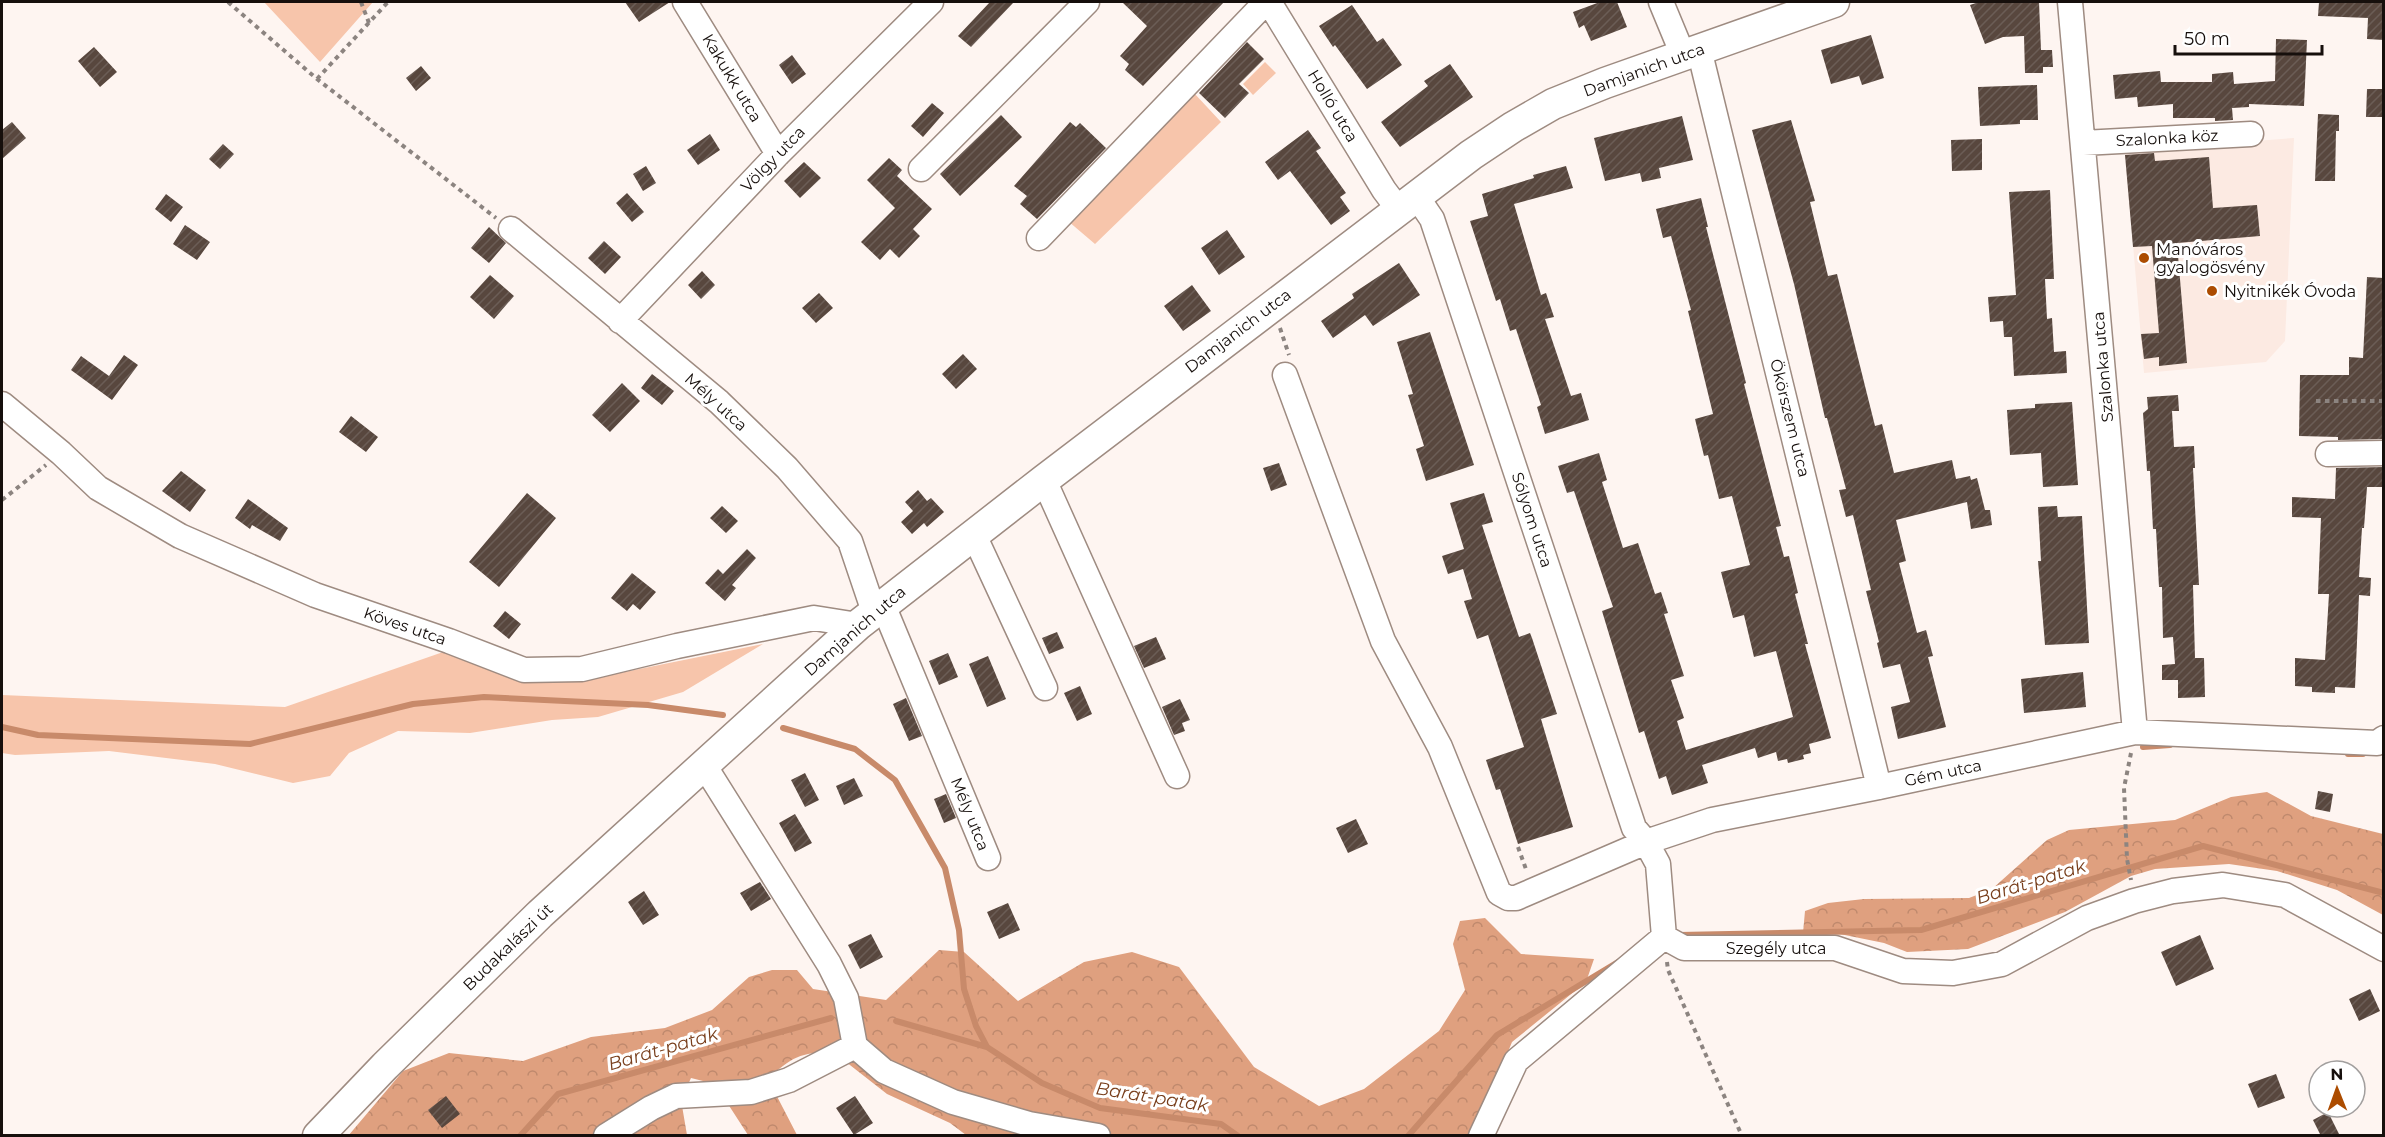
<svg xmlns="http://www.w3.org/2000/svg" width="2385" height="1137" viewBox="0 0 2385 1137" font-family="Montserrat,sans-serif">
	<defs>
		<pattern id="forest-crowns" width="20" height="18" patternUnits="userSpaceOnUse" patternTransform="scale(1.5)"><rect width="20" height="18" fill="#dfa07f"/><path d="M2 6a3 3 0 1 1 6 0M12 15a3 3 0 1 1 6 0" fill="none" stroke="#bf896d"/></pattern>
		<pattern id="building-hatch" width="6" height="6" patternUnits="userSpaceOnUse" patternTransform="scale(1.5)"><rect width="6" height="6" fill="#58473e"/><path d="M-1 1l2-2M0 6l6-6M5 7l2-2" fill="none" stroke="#6b5d56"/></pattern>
	</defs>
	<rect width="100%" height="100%" fill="#fef5f1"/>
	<path fill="#fceae2" d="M 2294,138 L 2285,341 L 2266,362 L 2144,373 L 2125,151 Z"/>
	<path fill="#f7c5ab" d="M 264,2 L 373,2 L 320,62 Z
		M 1265,62 L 1276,73 L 1253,95 L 1243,84 Z
		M 1194,93 L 1221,122 L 1095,244 L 1068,221 Z
		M 763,644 L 683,692 L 598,717 L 552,720 L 470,733 L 398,731 L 349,753 L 330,776 L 293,783 L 215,764 L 109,751 L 15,755 L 2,753 L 2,695 L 285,707 L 446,651 L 580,681 Z"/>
	<path fill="url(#forest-crowns)" d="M 2267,792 L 2311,816 L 2383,834 L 2383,915 L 2337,890 L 2277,871 L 2229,864 L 2155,869 L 2131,876 L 2065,912 L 1968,949 L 1907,952 L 1884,943 L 1835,933 L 1803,933 L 1805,911 L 1828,903 L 1864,899 L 1969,898 L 1992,889 L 2047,840 L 2069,830 L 2175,820 L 2231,797 Z
		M 1485,918 L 1521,954 L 1594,959 L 1586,982 L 1512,1042 L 1477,1128 L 1471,1135 L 966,1135 L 950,1123 L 887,1094 L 832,1051 C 801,1053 791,1057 768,1079 L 797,1135 L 748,1135 L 715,1084 L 691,1078 L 681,1100 L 687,1135 L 348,1136 L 403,1071 L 449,1053 L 523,1061 L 591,1037 L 665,1028 L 712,1010 L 749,977 L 772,970 L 797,970 L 813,989 L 886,1000 L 939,950 L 964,952 L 1018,1001 L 1084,962 L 1132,952 L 1179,967 L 1254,1067 L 1319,1106 L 1364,1089 L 1439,1031 L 1465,990 L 1453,944 L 1460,921 Z"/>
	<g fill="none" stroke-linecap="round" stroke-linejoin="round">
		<path stroke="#c88a6a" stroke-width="6" d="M 2,727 L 38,735 L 250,744 L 413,704 L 484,697 L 648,705 L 723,715
			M 783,728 L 855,749 L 895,780 L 945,868 L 959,930 L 964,989 L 976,1026 L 987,1047
			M 2143,747 L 2170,745
			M 2348,754 L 2363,754
			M 1679,935 L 1921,930 L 2203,846 L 2384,893
			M 896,1021 L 987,1047 L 1042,1083 L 1100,1108 L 1221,1124 L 1238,1136
			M 520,1136 L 558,1094 L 831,1018
			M 1408,1136 L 1497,1035 L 1618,962"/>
	</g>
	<path fill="url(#building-hatch)" d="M 625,2 L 670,2 L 639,22 Z
		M 990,2 L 1014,2 L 971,47 L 958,36 Z
		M 1122,2 L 1224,2 L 1143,86 L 1125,70 L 1129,64 L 1120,56 L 1147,26 Z
		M 1600,2 L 1617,2 L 1627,27 L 1591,41 L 1584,25 L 1579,28 L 1573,12 Z
		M 1979,2 L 2039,2 L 2041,50 L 2052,50 L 2053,67 L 2043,67 L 2043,73 L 2025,73 L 2024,36 L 2003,37 L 1985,44 L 1970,5 Z
		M 2319,2 L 2384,2 L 2384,40 L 2367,39 L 2368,18 L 2318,16 Z
		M 1352,5 L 1377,42 L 1383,38 L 1402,65 L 1367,89 L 1335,45 L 1333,47 L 1319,26 Z
		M 1871,35 L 1884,78 L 1862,85 L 1859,76 L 1831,84 L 1821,50 Z
		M 2276,39 L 2307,40 L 2304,106 L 2249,104 L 2249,107 L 2232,108 L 2233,120 L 2215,121 L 2215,118 L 2173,118 L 2173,104 L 2138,107 L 2137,97 L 2115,99 L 2113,75 L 2160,71 L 2161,82 L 2212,82 L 2212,74 L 2233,72 L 2234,84 L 2275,81 Z
		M 1247,42 L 1264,59 L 1239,84 L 1249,93 L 1225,118 L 1199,93 Z
		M 94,47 L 117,72 L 100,87 L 78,61 Z
		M 792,55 L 806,74 L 792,84 L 779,65 Z
		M 1450,64 L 1473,97 L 1400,147 L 1381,122 L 1428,86 L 1424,81 Z
		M 421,66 L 431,78 L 416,91 L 406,78 Z
		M 2037,85 L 2038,120 L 2020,120 L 2020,124 L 1980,126 L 1978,87 Z
		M 2367,89 L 2384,89 L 2384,117 L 2366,117 Z
		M 932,103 L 944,113 L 923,137 L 911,126 Z
		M 2318,114 L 2339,115 L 2339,131 L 2336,131 L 2335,181 L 2315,181 Z
		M 1001,115 L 1022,137 L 960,196 L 940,174 Z
		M 1682,116 L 1693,160 L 1659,168 L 1661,178 L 1642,182 L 1640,173 L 1605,181 L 1594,138 Z
		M 1791,120 L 1815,201 L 1810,202 L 1828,276 L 1837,274 L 1875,426 L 1882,424 L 1894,473 L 1952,460 L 1956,479 L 1970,476 L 1971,480 L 1977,478 L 1985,510 L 1990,510 L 1992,525 L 1971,529 L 1967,502 L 1896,520 L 1906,561 L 1899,563 L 1917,633 L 1926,630 L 1933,656 L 1928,657 L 1946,727 L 1898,739 L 1891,707 L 1910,702 L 1900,664 L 1883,668 L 1877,643 L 1879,642 L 1866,591 L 1871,590 L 1853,515 L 1846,517 L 1839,490 L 1846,489 L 1827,418 L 1825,418 L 1794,284 L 1752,130 Z
		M 12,122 L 26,138 L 2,159 L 2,130 Z
		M 1070,122 L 1076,127 L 1080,123 L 1106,148 L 1037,219 L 1020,204 L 1027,196 L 1014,186 Z
		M 1308,130 L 1321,148 L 1316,151 L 1346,193 L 1340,197 L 1350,211 L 1331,225 L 1290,171 L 1278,180 L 1265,162 Z
		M 710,134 L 720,150 L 698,165 L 687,150 Z
		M 1982,139 L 1982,170 L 1952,171 L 1951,140 Z
		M 223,144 L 234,154 L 220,169 L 209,159 Z
		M 2154,153 L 2155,161 L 2209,157 L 2213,208 L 2257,205 L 2260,236 L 2177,243 L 2187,363 L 2159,366 L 2159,357 L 2144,359 L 2141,334 L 2159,333 L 2152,246 L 2133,247 L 2125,155 Z
		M 889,158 L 902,170 L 897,176 L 932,209 L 913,229 L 920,236 L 899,258 L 890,249 L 880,260 L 861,242 L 895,208 L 867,180 Z
		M 804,162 L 821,178 L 800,198 L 784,181 Z
		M 646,166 L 656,183 L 643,191 L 633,174 Z
		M 1566,166 L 1573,188 L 1514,204 L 1541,295 L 1546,293 L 1554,317 L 1545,319 L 1571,396 L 1581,393 L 1589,420 L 1545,434 L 1537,407 L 1541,405 L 1516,329 L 1510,331 L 1500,299 L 1496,301 L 1470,221 L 1488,216 L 1482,194 L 1534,178 L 1533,175 Z
		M 2050,190 L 2054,279 L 2045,279 L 2047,319 L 2052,318 L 2054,352 L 2066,351 L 2067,373 L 2014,376 L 2012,337 L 2004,337 L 2003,321 L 1990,322 L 1988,297 L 2016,295 L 2009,192 Z
		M 627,193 L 644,212 L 632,222 L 616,203 Z
		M 166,194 L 183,207 L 171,222 L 155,209 Z
		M 1701,198 L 1708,227 L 1706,227 L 1746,383 L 1744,384 L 1781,526 L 1776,527 L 1784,557 L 1789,556 L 1798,593 L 1795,594 L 1808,644 L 1805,644 L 1831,738 L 1809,744 L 1811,753 L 1803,755 L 1804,759 L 1788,763 L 1787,759 L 1778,761 L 1776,752 L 1758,758 L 1755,748 L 1702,765 L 1708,783 L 1672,795 L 1666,776 L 1659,779 L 1644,731 L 1639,733 L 1602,611 L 1613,607 L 1574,491 L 1567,493 L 1558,466 L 1599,453 L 1607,480 L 1602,482 L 1623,548 L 1638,543 L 1655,594 L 1661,592 L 1668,613 L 1664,614 L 1684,676 L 1671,680 L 1684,718 L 1677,721 L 1686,750 L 1793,717 L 1776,651 L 1754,657 L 1744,615 L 1733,618 L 1721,572 L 1750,565 L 1732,496 L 1719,499 L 1708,455 L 1704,456 L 1695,419 L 1713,414 L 1688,311 L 1691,310 L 1671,236 L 1663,238 L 1656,209 Z
		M 185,225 L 210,242 L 197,260 L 173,244 Z
		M 489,227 L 506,243 L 489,263 L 471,248 Z
		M 1227,230 L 1245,257 L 1219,275 L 1201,248 Z
		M 604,241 L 621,257 L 605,274 L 588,258 Z
		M 1399,263 L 1420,295 L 1373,326 L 1365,315 L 1333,338 L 1321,321 L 1354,298 L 1352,294 Z
		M 702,271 L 715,285 L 701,299 L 688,285 Z
		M 490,275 L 514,296 L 494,319 L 470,297 Z
		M 2367,277 L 2384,278 L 2384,439 L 2338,440 L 2338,437 L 2299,436 L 2300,375 L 2349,375 L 2349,357 L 2363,358 Z
		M 1192,285 L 1211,311 L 1183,331 L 1164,306 Z
		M 819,293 L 833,308 L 816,323 L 802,308 Z
		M 1430,332 L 1474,465 L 1426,481 L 1416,449 L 1424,446 L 1408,395 L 1413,394 L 1397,342 Z
		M 963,354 L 977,369 L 956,389 L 942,374 Z
		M 124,355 L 138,365 L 112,400 L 71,370 L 81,356 L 109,376 Z
		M 652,374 L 674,391 L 662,405 L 641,388 Z
		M 622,383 L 640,401 L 610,432 L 592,415 Z
		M 2178,395 L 2179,411 L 2172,411 L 2174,447 L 2194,446 L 2195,468 L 2193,468 L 2199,585 L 2193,585 L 2195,658 L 2204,658 L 2205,697 L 2178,698 L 2178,680 L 2162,680 L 2162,665 L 2175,664 L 2173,637 L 2163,638 L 2162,587 L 2159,587 L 2156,529 L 2153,529 L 2150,471 L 2147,471 L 2143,413 L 2148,409 L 2147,397 Z
		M 2072,402 L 2078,485 L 2043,487 L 2041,453 L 2010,455 L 2007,410 L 2035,408 L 2035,404 Z
		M 351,416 L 378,437 L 366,452 L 339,432 Z
		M 1279,463 L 1287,485 L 1271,491 L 1263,468 Z
		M 2384,467 L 2384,487 L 2367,487 L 2364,528 L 2362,528 L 2359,577 L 2371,578 L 2370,596 L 2359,595 L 2355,688 L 2335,687 L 2335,693 L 2312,692 L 2312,687 L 2295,686 L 2295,658 L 2325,660 L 2329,594 L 2318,594 L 2321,518 L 2292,517 L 2292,497 L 2335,499 L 2336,468 Z
		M 181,471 L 206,490 L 190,512 L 162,491 Z
		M 918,490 L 927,501 L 931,498 L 944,512 L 927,527 L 924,523 L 912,534 L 901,522 L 913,511 L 905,502 Z
		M 527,493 L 556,518 L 499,587 L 469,562 Z
		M 1484,493 L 1493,522 L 1482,525 L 1496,568 L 1519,637 L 1530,633 L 1532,638 L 1557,714 L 1541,719 L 1573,827 L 1518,844 L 1500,789 L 1496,790 L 1486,760 L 1524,747 L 1488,635 L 1477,639 L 1464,601 L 1472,599 L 1463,569 L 1448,574 L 1442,556 L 1464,549 L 1450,503 Z
		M 248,499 L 288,528 L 280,541 L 252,525 L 250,529 L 235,518 Z
		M 722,506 L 738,521 L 726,533 L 710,518 Z
		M 2057,506 L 2058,517 L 2082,516 L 2089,643 L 2045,645 L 2038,561 L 2041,561 L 2038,507 Z
		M 747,549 L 756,558 L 732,585 L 736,588 L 725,601 L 705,583 L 718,569 L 723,574 Z
		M 632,573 L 656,592 L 640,610 L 633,604 L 627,611 L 611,598 Z
		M 505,611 L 521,624 L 509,639 L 493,626 Z
		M 1057,632 L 1064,648 L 1049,654 L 1042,638 Z
		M 1156,637 L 1166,659 L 1144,668 L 1134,646 Z
		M 948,653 L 958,677 L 939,685 L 929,661 Z
		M 988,656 L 1006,699 L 987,707 L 969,664 Z
		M 2083,672 L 2086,707 L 2024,713 L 2021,679 Z
		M 1080,686 L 1092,714 L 1077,721 L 1064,693 Z
		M 906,698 L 922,736 L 909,741 L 893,704 Z
		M 1180,699 L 1190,720 L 1182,723 L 1185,731 L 1174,735 L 1162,707 Z
		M 805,773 L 819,800 L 805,807 L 791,780 Z
		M 854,778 L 863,796 L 844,805 L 836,786 Z
		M 2318,791 L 2333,794 L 2330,812 L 2315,809 Z
		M 946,794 L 956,818 L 944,823 L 934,799 Z
		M 795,814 L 812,843 L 795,852 L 779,823 Z
		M 1356,819 L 1368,844 L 1348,853 L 1336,828 Z
		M 760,882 L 771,899 L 751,911 L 740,893 Z
		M 644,891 L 659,915 L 643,925 L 628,902 Z
		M 1008,903 L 1020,930 L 999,939 L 987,912 Z
		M 871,934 L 883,957 L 860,969 L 848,945 Z
		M 2200,935 L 2214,969 L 2176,986 L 2161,952 Z
		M 2370,989 L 2380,1011 L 2359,1021 L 2349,999 Z
		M 2276,1074 L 2285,1098 L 2258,1108 L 2248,1084 Z
		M 446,1096 L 460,1114 L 442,1128 L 428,1110 Z
		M 855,1096 L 873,1123 L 854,1135 L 836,1108 Z
		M 2328,1112 L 2340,1136 L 2321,1136 L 2313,1120 Z"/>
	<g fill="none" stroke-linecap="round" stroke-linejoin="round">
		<g stroke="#9e8b81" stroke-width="27">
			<path id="minor" d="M 685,2 L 778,154
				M 1269,2 L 1384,190 L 1399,210
				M 1661,2 L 1683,55
				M 2070,2 L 2135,732
				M 1699,49 L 1879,787
				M 2083,143 L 2251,134
				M 921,169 L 1087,2
				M 1417,197 L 1432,219 L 1634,828 L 1646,842 L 1658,864 L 1664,937
				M 511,229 L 719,402 L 787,468 L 850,541 L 874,612
				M 1039,238 L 1266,2
				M 620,321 L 778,154 L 931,2
				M 1285,375 L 1383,641 L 1440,747 L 1499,893 L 1508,898 L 1516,898 L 1646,842 L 1712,820 L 1879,787 L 2135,732 L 2377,743 L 2384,738
				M 2,404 L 61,453 L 98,488 L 180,536 L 315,595 L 449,641 L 524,670 L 582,669 L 677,646 L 814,618 L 858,625
				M 2328,454 L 2384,453
				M 1044,480 L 1177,776
				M 974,535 L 1045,688
				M 883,605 L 988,858
				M 704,765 L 829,964 L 846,998 L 855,1046
				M 1664,937 L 1684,948 L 1835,948 L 1903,971 L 1953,973 L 2002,964 L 2087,918 L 2134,901 L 2173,891 L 2223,885 L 2285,895 L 2384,949
				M 855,1046 L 884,1071 L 953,1102 L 1029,1124 L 1098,1136
				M 606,1136 L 651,1108 L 676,1096 L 751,1092 L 789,1080 L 855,1046
				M 1481,1136 L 1516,1061 L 1664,937"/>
		</g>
		<g stroke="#9e8b81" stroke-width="33">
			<path id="major" d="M 318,1136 L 385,1066 L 540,914 L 858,625 L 1044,480 L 1471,155 L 1513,127 L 1553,104 L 1605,83 L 1834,2"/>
		</g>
		<path stroke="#8c8480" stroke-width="4" stroke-dasharray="4.5 4.5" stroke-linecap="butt" d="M 228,2 L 317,79 L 496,218
			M 361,2 L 369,23
			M 317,79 L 388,2
			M 1280,328 L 1289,355
			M 2316,401 L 2384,401
			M 2,500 L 46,465
			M 2131,753 L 2124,788 L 2127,859 L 2131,880
			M 1518,847 L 1527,872
			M 1667,962 L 1668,970 L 1742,1136"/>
		<use href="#minor" stroke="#fff" stroke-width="24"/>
		<use href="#major" stroke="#fff" stroke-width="30"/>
	</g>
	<g fill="#ac4c00" stroke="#fff" stroke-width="2">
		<circle cx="2144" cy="258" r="6"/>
		<circle cx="2212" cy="291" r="6"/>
	</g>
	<g text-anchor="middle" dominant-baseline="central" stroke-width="6" stroke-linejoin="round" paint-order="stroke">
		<g font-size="16" fill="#160f0c" stroke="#fff">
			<text transform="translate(1644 70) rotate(-20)">Damjanich utca</text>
			<text transform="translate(732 78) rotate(59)">Kakukk utca</text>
			<text transform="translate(1333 106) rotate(59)">Holló utca</text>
			<text transform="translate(2167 138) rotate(-3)">Szalonka köz</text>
			<text transform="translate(773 159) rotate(-46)">Völgy utca</text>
			<text transform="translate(1238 331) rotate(-37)">Damjanich utca</text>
			<text transform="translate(2103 367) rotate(-95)">Szalonka utca</text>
			<text transform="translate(716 402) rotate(42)">Mély utca</text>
			<text transform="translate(1790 418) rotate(76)">Ökörszem utca</text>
			<text transform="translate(1532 520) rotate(72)">Sólyom utca</text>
			<text transform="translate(405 626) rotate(19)">Köves utca</text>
			<text transform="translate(855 631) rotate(-41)">Damjanich utca</text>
			<text transform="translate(1943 773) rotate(-12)">Gém utca</text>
			<text transform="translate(970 814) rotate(68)">Mély utca</text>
			<text transform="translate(508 947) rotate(-44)">Budakalászi út</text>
			<text x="1776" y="948">Szegély utca</text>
		</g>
		<g font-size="16" fill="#160f0c" stroke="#fff" text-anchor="start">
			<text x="2156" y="249">Manóváros<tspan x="2156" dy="18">gyalogösvény</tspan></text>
			<text x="2224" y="291">Nyitnikék Óvoda</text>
		</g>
		<g font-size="18" font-style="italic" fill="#783e1b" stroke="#fff">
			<text transform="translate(2031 882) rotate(-17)">Barát-patak</text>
			<text transform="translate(663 1049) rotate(-16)">Barát-patak</text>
			<text transform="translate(1152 1097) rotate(9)">Barát-patak</text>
		</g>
	</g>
	<rect width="2385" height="1137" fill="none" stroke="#160f0c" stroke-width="6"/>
	<g transform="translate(2337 1089) rotate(359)"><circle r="28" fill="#ffffff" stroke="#a29f9e" stroke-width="1.5"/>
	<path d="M0-4.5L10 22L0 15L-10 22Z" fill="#ac4c00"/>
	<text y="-9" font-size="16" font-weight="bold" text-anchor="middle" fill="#160f0c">N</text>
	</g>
	<path d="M2175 45v9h147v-9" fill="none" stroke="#160f0c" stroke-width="3"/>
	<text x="2184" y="45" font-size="18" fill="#160f0c" stroke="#ffffff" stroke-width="4.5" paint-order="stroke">50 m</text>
</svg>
